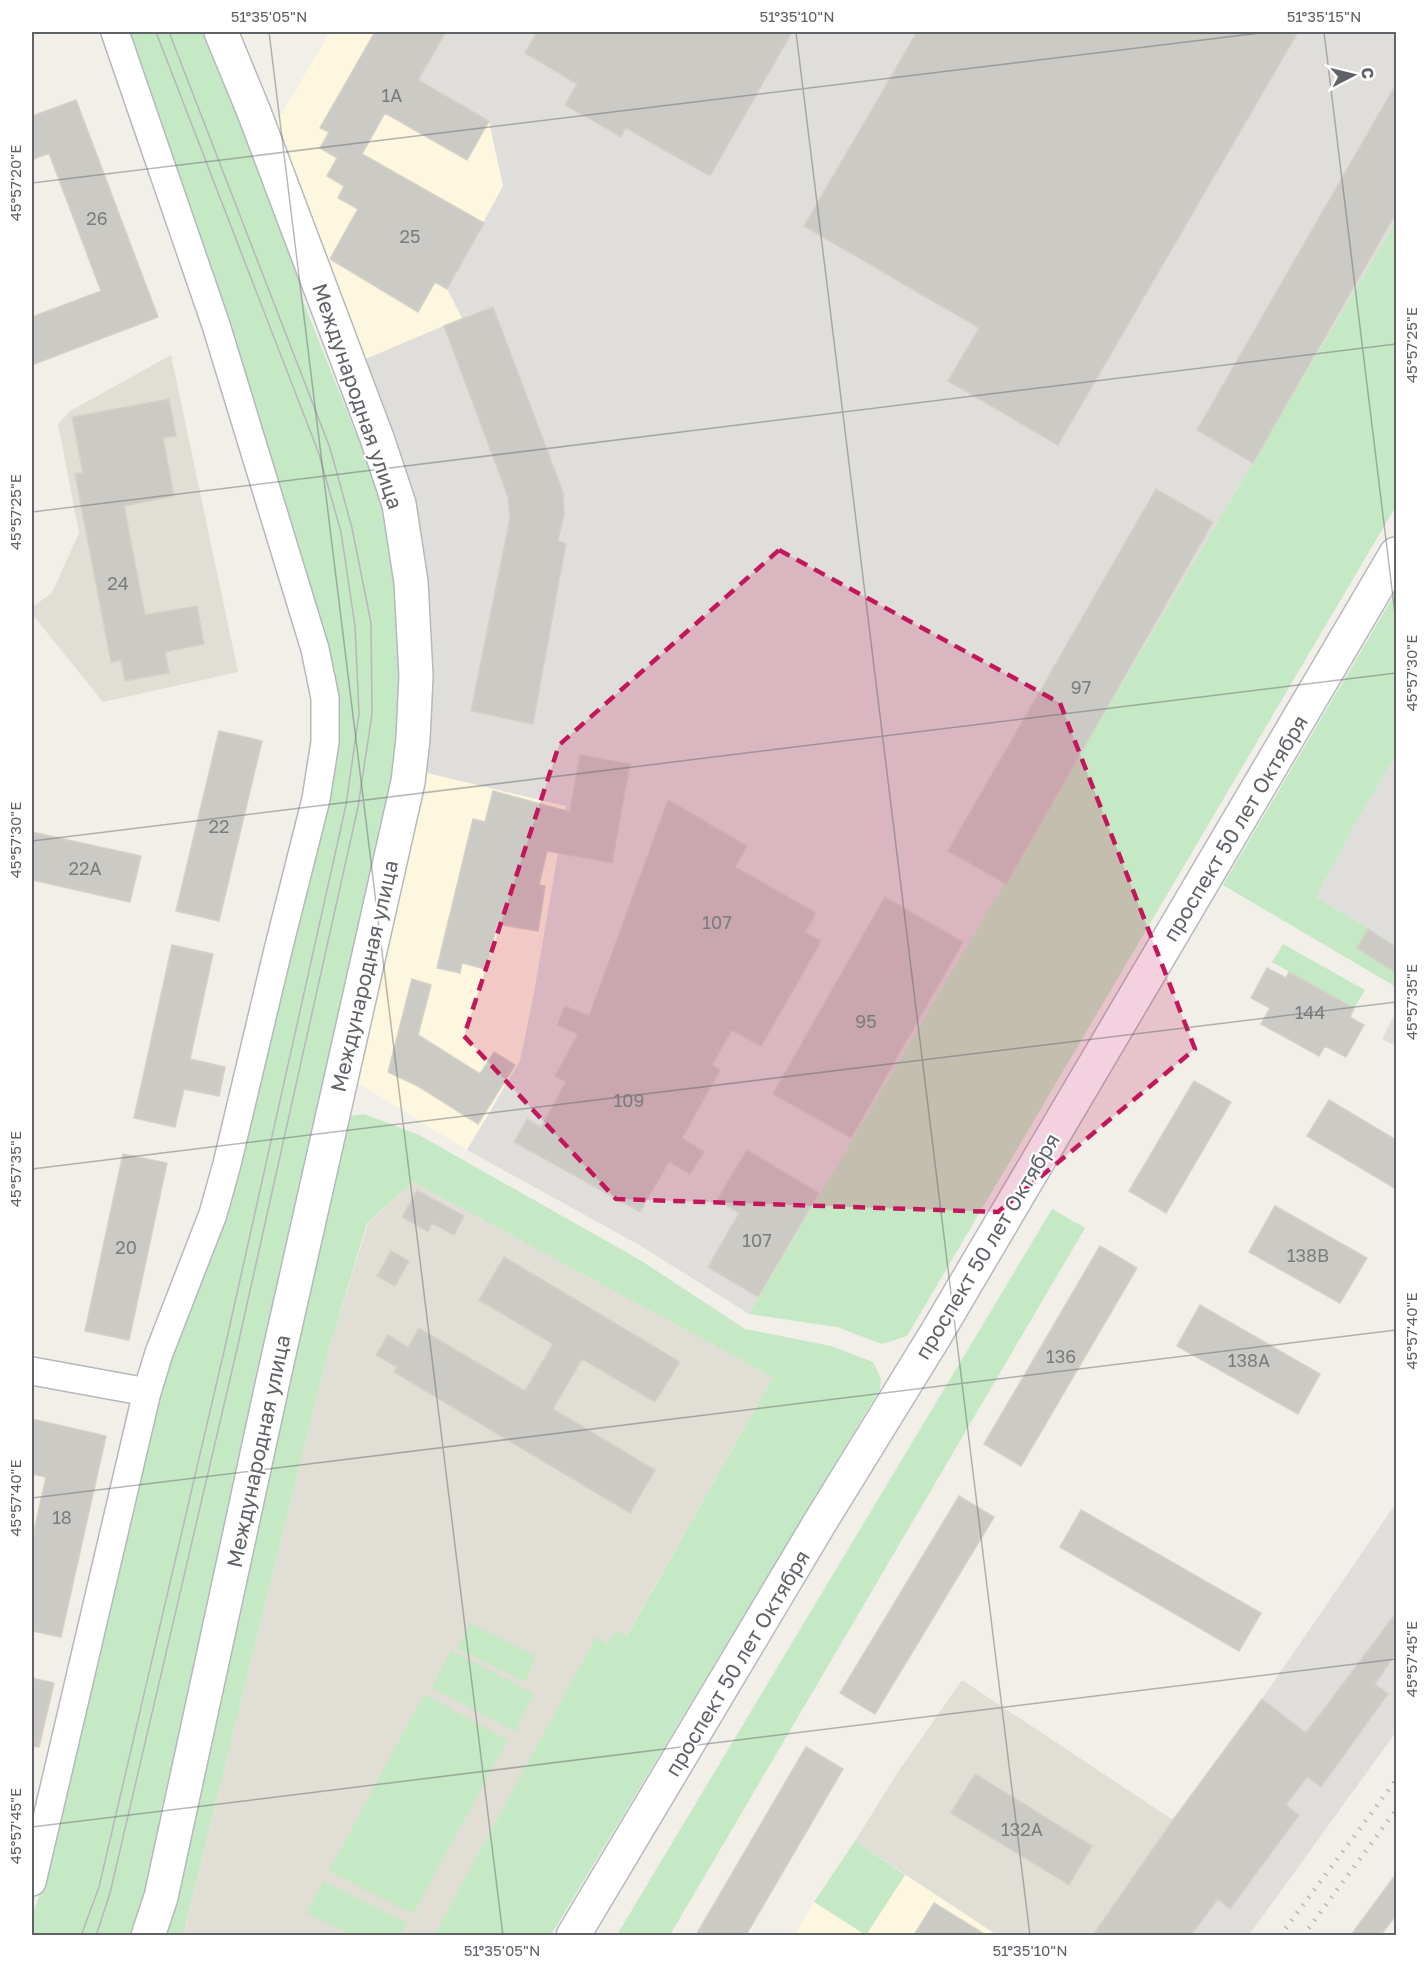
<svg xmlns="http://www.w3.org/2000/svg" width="1428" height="1967" viewBox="0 0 1428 1967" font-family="'Golos Text',sans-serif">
	<rect width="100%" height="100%" fill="#f1efe8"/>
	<path fill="#fef7e0" d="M 330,32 L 375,32 L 365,50 L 489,121 L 503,186 L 484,223 L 463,318 L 361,361 L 271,132 Z
		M 419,771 L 566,806 L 534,993 L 520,1061 L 467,1150 L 355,1081 Z
		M 905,1875 L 997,1935 L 866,1936 Z
		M 814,1902 L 864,1935 L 794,1936 Z"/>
	<path fill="#e0deda" d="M 375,32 L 1396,32 L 1396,221 L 749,1314 L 641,1246 L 467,1150 L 520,1061 L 534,993 L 566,806 L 419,771 L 361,361 L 462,318 L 447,289 L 503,186 L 489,121 L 364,50 Z
		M 1396,755 L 1396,945 L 1316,897 L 1359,817 Z
		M 1396,1011 L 1396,1046 L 1382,1039 Z
		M 1396,1503 L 1396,1732 L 1249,1935 L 1093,1936 L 1173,1820 L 1262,1699 Z"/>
	<path fill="#e1ded6" d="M 171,355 L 238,672 L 103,702 L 32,614 L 32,607 L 52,593 L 79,533 L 58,424 L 70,411 Z
		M 413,1182 L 773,1377 L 626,1637 L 607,1644 L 596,1638 L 434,1935 L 183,1936 L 327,1356 L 368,1223 Z
		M 962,1680 L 1173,1820 L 1093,1935 L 997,1935 L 855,1841 L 898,1772 Z"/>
	<path fill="#c5e8c5" d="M 128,32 L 206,32 L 296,264 L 303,301 L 356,434 L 369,446 L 385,506 L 405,665 L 395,789 L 138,1935 L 32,1936 L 32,1916 L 43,1884 L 148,1431 L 337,745 Z
		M 1396,221 L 1396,506 L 907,1336 L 882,1344 L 837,1327 L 749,1314 Z
		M 1396,592 L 1396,755 L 1359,817 L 1316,897 L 1396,945 L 1396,987 L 1223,885 Z
		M 1283,944 L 1365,990 L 1354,1008 L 1272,962 Z
		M 364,1114 L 419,1135 L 640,1260 L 745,1329 L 831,1346 L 873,1362 L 881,1379 L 880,1389 L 551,1935 L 434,1935 L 596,1637 L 607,1644 L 616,1630 L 627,1636 L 773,1377 L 413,1182 L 367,1223 L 327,1356 L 183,1935 L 157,1936 L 346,1117 Z
		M 1052,1209 L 1085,1228 L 670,1935 L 617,1935 Z
		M 470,1623 L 535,1656 L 526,1682 L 457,1649 Z
		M 451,1650 L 534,1694 L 515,1731 L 432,1688 Z
		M 424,1694 L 508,1740 L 413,1914 L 329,1871 Z
		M 855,1841 L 905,1875 L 866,1935 L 814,1902 Z
		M 323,1881 L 407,1923 L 400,1935 L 351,1935 L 307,1913 Z"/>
	<path fill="#cccac5" stroke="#d6d1c6" stroke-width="1.5" d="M 375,32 L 446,32 L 418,80 L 489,121 L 467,160 L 385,113 L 362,154 L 484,223 L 447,289 L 435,282 L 418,312 L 330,259 L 358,209 L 338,198 L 344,186 L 327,176 L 337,158 L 320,148 L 329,132 L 320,128 Z
		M 537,32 L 792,32 L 710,176 L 626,128 L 621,137 L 565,105 L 577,84 L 525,53 Z
		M 917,32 L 1298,32 L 1058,445 L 948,381 L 979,328 L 804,226 Z
		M 1396,84 L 1396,213 L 1253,463 L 1197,430 Z
		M 76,100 L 158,317 L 32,365 L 32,317 L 101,291 L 49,153 L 32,160 L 32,116 Z
		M 493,307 L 563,492 L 564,515 L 558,541 L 566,543 L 533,724 L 471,711 L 510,518 L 508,497 L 444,326 Z
		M 169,399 L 176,436 L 163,438 L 174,496 L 124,506 L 145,615 L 197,606 L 204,644 L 165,652 L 169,673 L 125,681 L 121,660 L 111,662 L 75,474 L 83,473 L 72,417 Z
		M 1156,489 L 1213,522 L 1006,884 L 948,851 Z
		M 219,731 L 262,741 L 219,921 L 176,911 Z
		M 580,755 L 630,764 L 612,863 L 547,851 L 539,885 L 545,886 L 538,931 L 497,924 L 486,969 L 462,963 L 460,973 L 437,968 L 473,819 L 485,822 L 493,791 L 570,812 Z
		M 668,800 L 747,846 L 735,867 L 816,913 L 805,932 L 821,941 L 761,1046 L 732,1030 L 712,1065 L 720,1070 L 682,1138 L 704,1152 L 690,1174 L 669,1161 L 640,1212 L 514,1142 L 527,1119 L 541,1127 L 566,1082 L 555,1076 L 578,1034 L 557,1025 L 565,1006 L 589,1016 Z
		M 32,832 L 141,856 L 130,902 L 32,880 Z
		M 885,897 L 963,942 L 851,1138 L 773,1094 Z
		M 1368,929 L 1396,947 L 1396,973 L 1357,948 Z
		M 172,945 L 213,954 L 190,1059 L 225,1067 L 219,1096 L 184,1089 L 175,1127 L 134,1118 Z
		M 1267,968 L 1286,978 L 1289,972 L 1354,1008 L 1350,1017 L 1364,1025 L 1346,1057 L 1325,1046 L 1319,1056 L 1261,1024 L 1270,1008 L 1251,998 Z
		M 412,979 L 431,985 L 418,1035 L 480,1074 L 494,1052 L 515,1065 L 478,1124 L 418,1086 L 388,1072 Z
		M 1194,1081 L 1231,1102 L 1166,1213 L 1129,1191 Z
		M 1329,1100 L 1396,1140 L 1396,1189 L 1307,1136 Z
		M 747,1150 L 819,1193 L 758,1297 L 708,1267 L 739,1213 L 717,1200 Z
		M 123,1154 L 167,1163 L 129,1340 L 85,1331 Z
		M 417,1190 L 464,1216 L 454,1235 L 432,1223 L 428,1232 L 402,1217 Z
		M 1275,1206 L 1367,1258 L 1340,1303 L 1249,1252 Z
		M 1100,1246 L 1137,1268 L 1021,1466 L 984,1444 Z
		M 391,1251 L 409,1261 L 395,1286 L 377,1276 Z
		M 504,1257 L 680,1362 L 655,1402 L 582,1359 L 553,1409 L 655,1470 L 630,1513 L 394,1372 L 397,1367 L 376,1355 L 388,1335 L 408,1347 L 419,1328 L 525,1391 L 553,1344 L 479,1300 Z
		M 1200,1305 L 1320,1374 L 1298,1414 L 1177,1346 Z
		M 32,1419 L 106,1436 L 61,1637 L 32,1631 L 32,1540 L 46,1477 L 32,1474 Z
		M 959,1496 L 994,1517 L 875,1714 L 840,1693 Z
		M 1081,1510 L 1261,1613 L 1239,1651 L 1060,1547 Z
		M 1396,1613 L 1396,1653 L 1375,1684 L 1388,1694 L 1321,1787 L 1307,1777 L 1286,1805 L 1299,1815 L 1230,1909 L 1218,1899 L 1191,1935 L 1093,1935 L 1173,1820 L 1262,1699 L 1306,1733 Z
		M 32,1678 L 54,1683 L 39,1747 L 32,1746 Z
		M 806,1747 L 843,1769 L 746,1935 L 696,1935 Z
		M 975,1774 L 1092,1846 L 1069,1885 L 951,1813 Z
		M 1396,1874 L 1396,1915 L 1381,1935 L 1351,1935 Z
		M 934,1903 L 986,1935 L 914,1935 Z"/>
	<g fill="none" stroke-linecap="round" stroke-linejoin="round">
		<g stroke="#b5b8bc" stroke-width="30">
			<path id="minor" d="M 32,1371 L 147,1392
				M 32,1882 L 147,1392 L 159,1353 L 213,1214 L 227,1164 L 278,950 L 316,799 L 325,742 L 325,698 L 315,649 L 216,325 L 115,32"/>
		</g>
		<g stroke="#b5b8bc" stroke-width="36">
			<path id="tertiary" d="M 148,1936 L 161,1897 L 276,1367 L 408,782 L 413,739 L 416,676 L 411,582 L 399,504 L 377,438 L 254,112 L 221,32"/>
		</g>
		<g stroke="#b6babf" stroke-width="36">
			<path id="secondary" d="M 573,1936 L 819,1524 L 936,1334 L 1396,554"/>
		</g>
		<use href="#minor" stroke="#fff" stroke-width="27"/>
		<use href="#tertiary" stroke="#fff" stroke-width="33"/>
		<use href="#secondary" stroke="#fff" stroke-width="33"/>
		<path stroke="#b6b7b8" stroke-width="1.5" d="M 81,1936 L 99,1887 L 225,1347 L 346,805 L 359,714 L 355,626 L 341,532 L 319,454 L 156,32
			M 96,1936 L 110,1893 L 237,1349 L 358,807 L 372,714 L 371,623 L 352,528 L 330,448 L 169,32"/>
		<path stroke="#b6b7b8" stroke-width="4.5" stroke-dasharray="1.5 8" stroke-linecap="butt" d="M 1280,1936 L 1396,1780
			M 1303,1936 L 1396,1810"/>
	</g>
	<path fill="#c2185b" fill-opacity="0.2" stroke="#c2185b" stroke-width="4.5" stroke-dasharray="12 8" stroke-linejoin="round" d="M 779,550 L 1060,703 L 1195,1049 L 998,1212 L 616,1199 L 464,1036 L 559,745 Z"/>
	<path fill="none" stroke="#5f6368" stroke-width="1.5" stroke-opacity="0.45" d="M 269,32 L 503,1936M 796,32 L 1030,1936M 1324,32 L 1396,622M 32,183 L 1268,32M 32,512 L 1396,344M 32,841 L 1396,673M 32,1169 L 1396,1002M 32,1498 L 1396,1330M 32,1827 L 1396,1659"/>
	<g text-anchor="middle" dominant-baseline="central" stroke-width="4.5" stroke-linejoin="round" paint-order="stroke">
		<g font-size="18" fill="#7a7d7f">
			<text x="392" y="95">1А</text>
			<text x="97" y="218">26</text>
			<text x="410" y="236">25</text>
			<text x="118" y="583">24</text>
			<text x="1081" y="687">97</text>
			<text x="219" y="826">22</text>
			<text x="85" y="868">22А</text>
			<text x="717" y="922">107</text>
			<text x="1310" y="1012">144</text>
			<text x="866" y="1021">95</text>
			<text x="629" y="1100">109</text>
			<text x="757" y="1240">107</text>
			<text x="126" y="1247">20</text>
			<text x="1308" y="1255">138В</text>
			<text x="1061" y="1356">136</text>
			<text x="1249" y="1360">138А</text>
			<text x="62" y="1517">18</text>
			<text x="1022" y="1829">132А</text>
		</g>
		<g font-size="21" fill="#5f6368" stroke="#fff">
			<text transform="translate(358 396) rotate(71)">Международная улица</text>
			<text transform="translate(1235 828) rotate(-59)">проспект 50 лет Октября</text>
			<text transform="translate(364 976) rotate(-77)">Международная улица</text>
			<text transform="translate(987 1246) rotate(-59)">проспект 50 лет Октября</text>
			<text transform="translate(258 1451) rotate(-78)">Международная улица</text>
			<text transform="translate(737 1663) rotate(-59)">проспект 50 лет Октября</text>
		</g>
	</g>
	<rect width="1428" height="1967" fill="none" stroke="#ffffff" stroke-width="66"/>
	<g transform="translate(1353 75) rotate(83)" stroke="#ffffff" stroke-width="4.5" paint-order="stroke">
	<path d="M0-4.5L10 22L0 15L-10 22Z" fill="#5f6368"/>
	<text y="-9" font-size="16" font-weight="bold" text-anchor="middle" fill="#5f6368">С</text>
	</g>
	<rect x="33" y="33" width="1362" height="1901" fill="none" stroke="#5f6368" stroke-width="2"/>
	<g font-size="15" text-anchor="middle" fill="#5f6368">
		<text x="269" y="22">51°35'05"N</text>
		<text x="797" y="22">51°35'10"N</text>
		<text x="1324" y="22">51°35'15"N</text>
		<text transform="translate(16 183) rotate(-90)" y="5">45°57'20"E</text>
		<text transform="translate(1412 345) rotate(-90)" y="5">45°57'25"E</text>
		<text transform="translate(16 512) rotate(-90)" y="5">45°57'25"E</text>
		<text transform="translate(1412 673) rotate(-90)" y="5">45°57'30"E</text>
		<text transform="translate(16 840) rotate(-90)" y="5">45°57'30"E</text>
		<text transform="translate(1412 1002) rotate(-90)" y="5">45°57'35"E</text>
		<text transform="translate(16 1169) rotate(-90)" y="5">45°57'35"E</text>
		<text transform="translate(1412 1331) rotate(-90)" y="5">45°57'40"E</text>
		<text transform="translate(16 1498) rotate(-90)" y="5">45°57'40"E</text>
		<text transform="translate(1412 1659) rotate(-90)" y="5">45°57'45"E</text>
		<text transform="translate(16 1826) rotate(-90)" y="5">45°57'45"E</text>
		<text x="502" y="1956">51°35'05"N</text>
		<text x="1030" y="1956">51°35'10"N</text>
	</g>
</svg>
